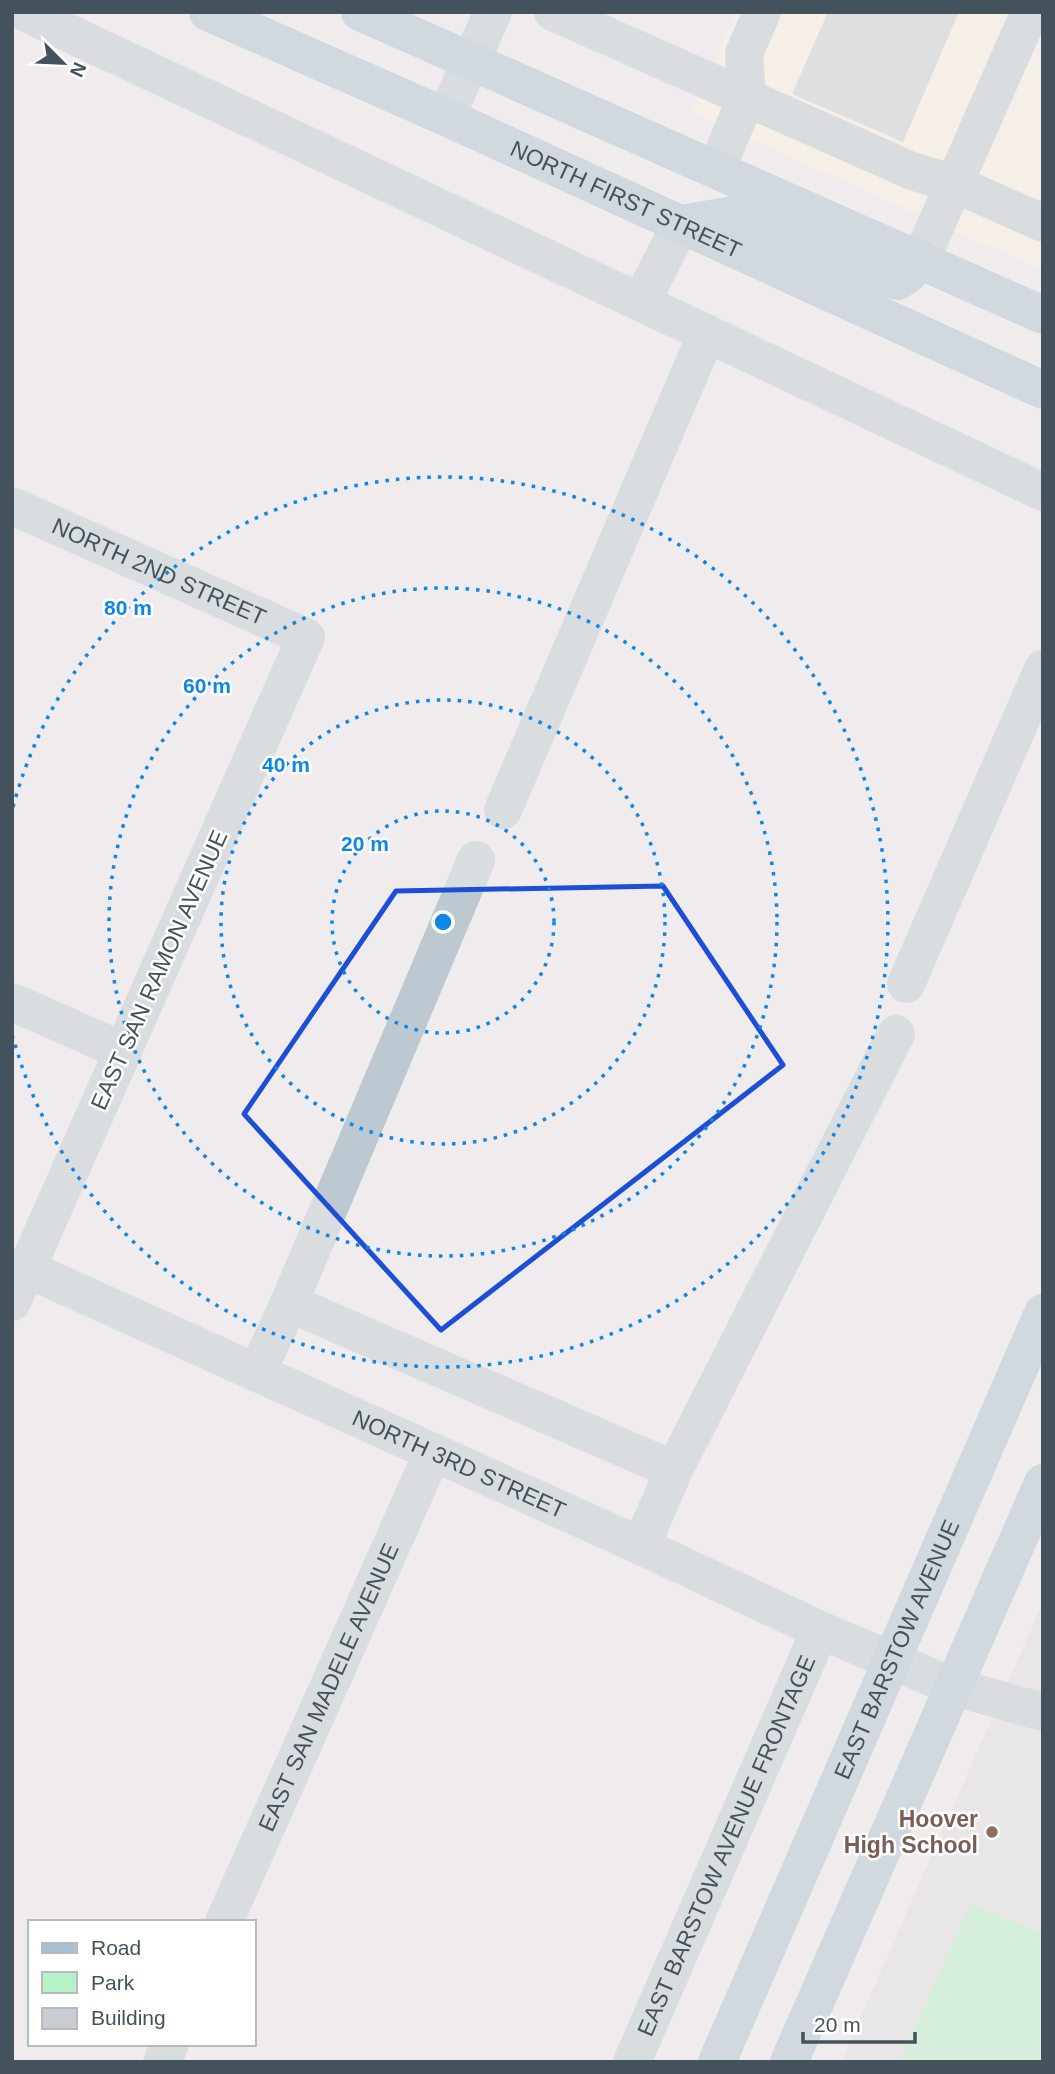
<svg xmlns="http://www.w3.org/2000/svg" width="1055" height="2074" viewBox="0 0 1055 2074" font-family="Arial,sans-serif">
	<rect width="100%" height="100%" fill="#f0eced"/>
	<path fill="#fdf2e3" d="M 737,12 L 1043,12 L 1043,270 L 692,113 Z"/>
	<path fill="#e1dddf" d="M 1043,1602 L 1043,2062 L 841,2062 Z"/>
	<path fill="#b7f1c7" d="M 970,1903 L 1043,1934 L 1043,2062 L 900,2062 Z"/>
	<path fill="#c9cdd2" d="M 828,12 L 959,12 L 903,142 L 792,94 Z"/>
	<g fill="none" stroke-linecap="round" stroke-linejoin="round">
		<g stroke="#bcc9d0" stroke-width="38">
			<path d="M 24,12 L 1043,492"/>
			<path d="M 553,12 L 912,171 L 955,184 L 1043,223"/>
			<path d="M 446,117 L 493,12"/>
			<path d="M 716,170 L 747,96 L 744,54 L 762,12"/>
			<path d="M 921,259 L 1030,12"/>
			<path d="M 641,302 L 681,224"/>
			<path id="s1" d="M 12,506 L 306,637 L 12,1302"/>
			<path d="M 503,810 L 707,333"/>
			<path d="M 906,984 L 1043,669"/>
			<path d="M 12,1002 L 123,1051"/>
			<path id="s2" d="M 27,1269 L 641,1546 L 820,1630 L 954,1687 L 1043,1712"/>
			<path d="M 289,1303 L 674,1470 L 641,1546"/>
			<path d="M 257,1373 L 289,1303 L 476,860"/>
			<path d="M 674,1470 L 896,1034"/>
			<path id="s3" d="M 224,1922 L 433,1452"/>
			<path d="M 162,2062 L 170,2044"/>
			<path id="s4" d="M 632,2062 L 820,1630"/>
		</g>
		<g stroke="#aac0ce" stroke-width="38">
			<path id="s5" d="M 208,12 L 446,117 L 1043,390"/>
			<path d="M 360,12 L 1043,315"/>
			<path d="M 681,224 L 734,215 L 859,272 L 898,281 L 908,274 L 921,259"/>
			<path id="s6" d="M 717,2062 L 1043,1313"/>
			<path d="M 789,2062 L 1043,1483"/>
		</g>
	</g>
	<path d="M0 0H1055V2074H0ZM 663,886 L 783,1065 L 441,1330 L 244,1114 L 396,891 Z" fill="#f0eced" fill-opacity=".55" fill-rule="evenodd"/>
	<path fill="none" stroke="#1d4ed8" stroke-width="5" stroke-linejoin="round" d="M 663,886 L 783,1065 L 441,1330 L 244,1114 L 396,891 Z"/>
	<g fill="none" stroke="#0d86e9" stroke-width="3.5" stroke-dasharray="3.5 7">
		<circle cx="443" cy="922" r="111"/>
		<circle cx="443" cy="922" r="222"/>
		<circle cx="443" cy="922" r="334"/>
		<path d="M13 807A445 445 0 1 1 13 1037"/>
	</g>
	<circle fill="#8d6e63" stroke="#fff" stroke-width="2.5" cx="992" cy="1832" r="7"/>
	<g text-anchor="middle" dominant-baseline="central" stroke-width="5" stroke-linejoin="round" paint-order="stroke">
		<g font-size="23" fill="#44535b" stroke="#fff">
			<text stroke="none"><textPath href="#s5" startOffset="458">NORTH FIRST STREET</textPath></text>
			<text stroke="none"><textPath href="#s1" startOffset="161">NORTH 2ND STREET</textPath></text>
			<text transform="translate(159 970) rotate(-66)">EAST SAN RAMON AVENUE</text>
			<text stroke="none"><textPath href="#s2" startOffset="474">NORTH 3RD STREET</textPath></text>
			<text stroke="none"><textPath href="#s6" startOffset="450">EAST BARSTOW AVENUE</textPath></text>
			<text stroke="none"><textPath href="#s3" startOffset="257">EAST SAN MADELE AVENUE</textPath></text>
			<text stroke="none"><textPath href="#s4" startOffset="236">EAST BARSTOW AVENUE FRONTAGE</textPath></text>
		</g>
		<g font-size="23" font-weight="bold" fill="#785e54" stroke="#fff" text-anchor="end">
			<text x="978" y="1819">Hoover<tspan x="978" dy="26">High School</tspan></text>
		</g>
	</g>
	<circle cx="443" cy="922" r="10" fill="#0d86e9" stroke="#fff" stroke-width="3.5"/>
	<g font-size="21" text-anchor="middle" font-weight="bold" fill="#0d86e9" stroke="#fff" stroke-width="5" stroke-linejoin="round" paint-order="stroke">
		<text x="128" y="615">80 m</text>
		<text x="207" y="693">60 m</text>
		<text x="286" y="772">40 m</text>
		<text x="365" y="851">20 m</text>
	</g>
	<rect width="1055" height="2074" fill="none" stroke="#44535b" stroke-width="28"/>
	<rect x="28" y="1920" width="228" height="126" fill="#ffffff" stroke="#b4babd" stroke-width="2"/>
	<rect x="42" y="1943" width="35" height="10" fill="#aac0ce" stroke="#b4babd" stroke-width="2"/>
	<text x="91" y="1955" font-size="21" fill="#44535b">Road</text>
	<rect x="42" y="1972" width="35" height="21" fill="#b7f1c7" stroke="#b4babd" stroke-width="2"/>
	<text x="91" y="1990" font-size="21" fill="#44535b">Park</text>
	<rect x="42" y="2008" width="35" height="21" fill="#c9cdd2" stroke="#b4babd" stroke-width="2"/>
	<text x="91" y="2025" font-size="21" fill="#44535b">Building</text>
	<g transform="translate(63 63) rotate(114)" stroke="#ffffff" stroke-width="5" paint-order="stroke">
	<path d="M0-5L12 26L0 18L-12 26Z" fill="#44535b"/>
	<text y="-10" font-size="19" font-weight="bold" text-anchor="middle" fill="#44535b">N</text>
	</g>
	<path d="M803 2032v10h112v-10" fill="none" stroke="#44535b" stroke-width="3.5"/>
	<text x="814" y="2032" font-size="21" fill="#44535b" stroke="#ffffff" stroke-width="5" paint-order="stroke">20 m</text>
</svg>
